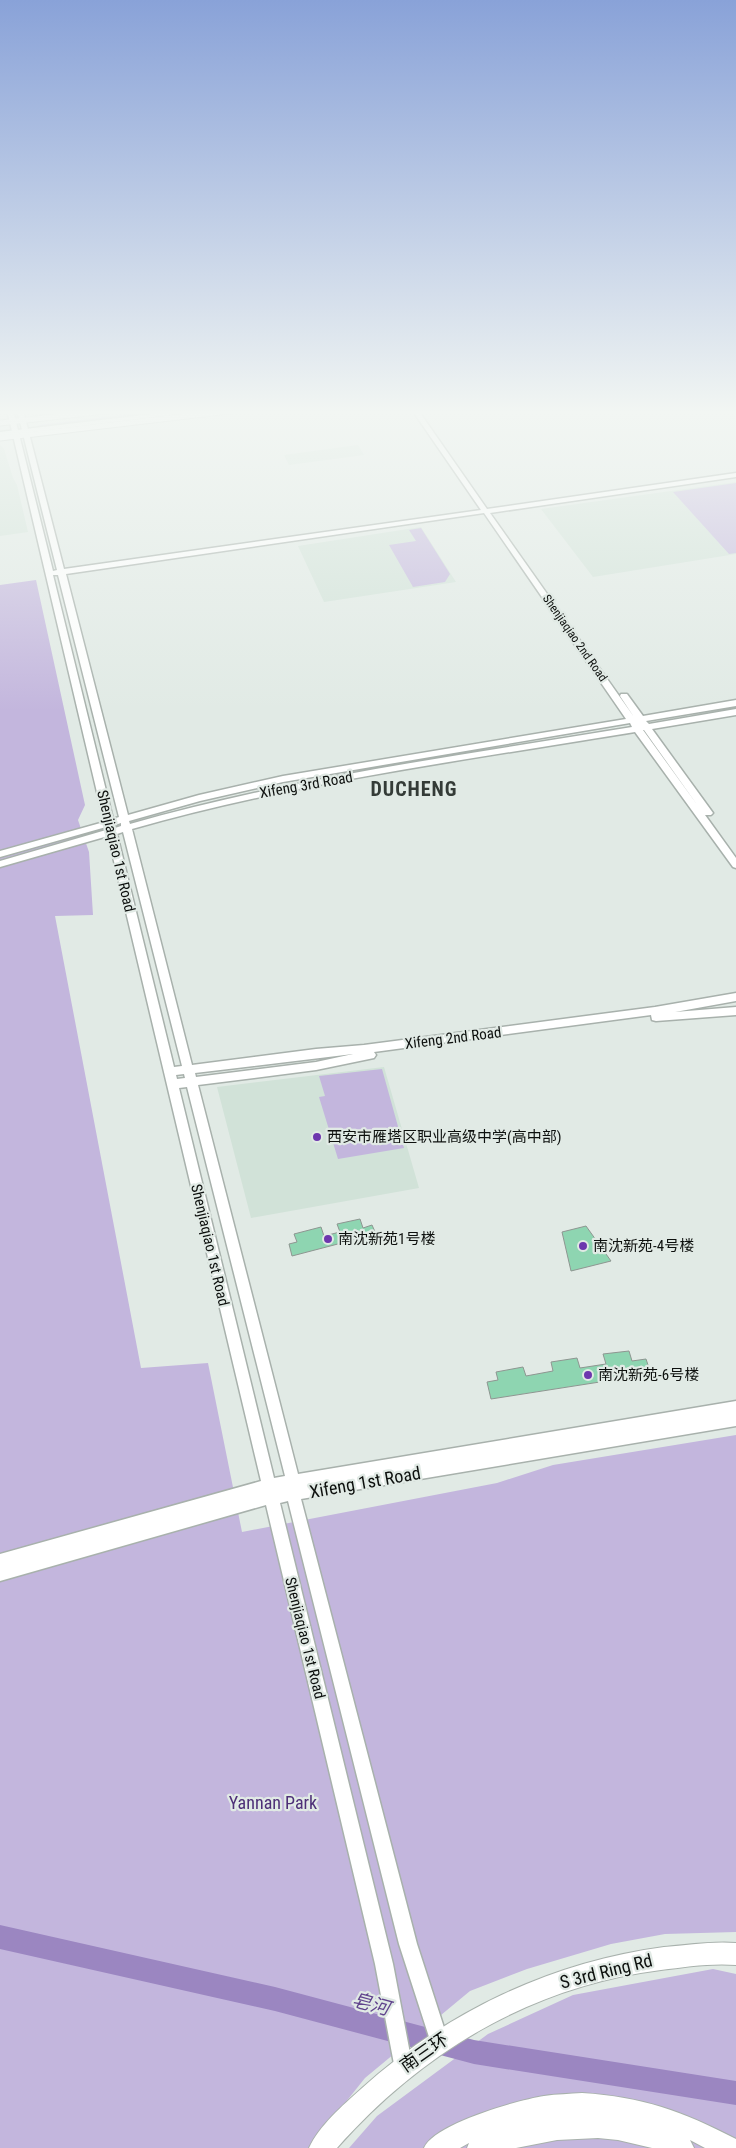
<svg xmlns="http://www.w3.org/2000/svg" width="736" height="2148" viewBox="0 0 736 2148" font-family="'Roboto Condensed','Noto Sans SC',sans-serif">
	<rect width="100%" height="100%" fill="#e1eae5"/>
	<path fill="#d1e2d8" d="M 0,445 L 4,449 L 13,478 L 17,485 L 28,532 L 0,536 Z
		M 358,445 L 364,455 L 289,465 L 284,455 Z
		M 736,482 L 736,554 L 593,577 L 541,509 Z
		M 421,527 L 456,582 L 324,602 L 298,546 Z
		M 384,1067 L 419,1188 L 251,1218 L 217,1087 Z"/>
	<path fill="#c3b6dd" d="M 162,410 L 190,410 L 40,428 L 39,425 Z
		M 736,483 L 736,553 L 729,554 L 673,492 Z
		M 421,528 L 450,574 L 445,582 L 413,587 L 389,545 L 416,541 L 409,530 Z
		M 36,580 L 85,805 L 78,820 L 89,852 L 93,915 L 55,916 L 141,1368 L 208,1363 L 242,1532 L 497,1483 L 553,1465 L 736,1435 L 736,1932 L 665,1934 L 611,1944 L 527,1969 L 470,1991 L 365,2078 L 309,2148 L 0,2148 L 0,585 Z
		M 382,1069 L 404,1148 L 338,1159 L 319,1097 L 325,1096 L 319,1076 Z
		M 713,1969 L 736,1974 L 736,2148 L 349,2148 L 377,2116 L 488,2034 L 573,1995 Z"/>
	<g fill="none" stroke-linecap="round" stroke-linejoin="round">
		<path fill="#9b86c1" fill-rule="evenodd" d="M 0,1925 L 275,1987 L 474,2040 L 736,2081 L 736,2105 L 474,2064 L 275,2011 L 0,1949 Z"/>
	</g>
	<path fill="#8ed5b1" stroke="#8e9691" d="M 360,1219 L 363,1228 L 372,1225 L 376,1234 L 292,1256 L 289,1244 L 297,1242 L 294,1234 L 321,1227 L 324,1236 L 340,1232 L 337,1224 Z
		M 586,1226 L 611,1261 L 571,1271 L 562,1232 Z
		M 629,1351 L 632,1361 L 646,1359 L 651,1374 L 491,1399 L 487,1382 L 498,1380 L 496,1372 L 523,1367 L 526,1376 L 553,1371 L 551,1362 L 577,1358 L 580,1368 L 606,1364 L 603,1354 Z"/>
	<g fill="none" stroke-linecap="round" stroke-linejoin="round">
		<g stroke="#a8b1ac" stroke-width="7">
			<path id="street" d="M 0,423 L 114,410
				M 0,438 L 238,410"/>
		</g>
		<g stroke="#a8b1ac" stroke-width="3">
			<path id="secondary" d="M 7,410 L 13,410 L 53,571 L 57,570 L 17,410 L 23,410 L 64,569 L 481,510 L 412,410 L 418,410 L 487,509 L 736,473 L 736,477 L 490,513 L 634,717 L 620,696 L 621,694 L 627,694 L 643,716 L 736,700 L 736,706 L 646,721 L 649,724 L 736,709 L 736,715 L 652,729 L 713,813 L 711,815 L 705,815 L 736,858 L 736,868 L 733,867 L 635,732 C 466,760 296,782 132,829 L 192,1065 L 316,1049 L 364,1045 L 655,1007 L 736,993 L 736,1001 L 675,1012 L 736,1007 L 736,1015 L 656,1021 L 652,1020 L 651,1015 L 374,1052 L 376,1055 L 374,1058 L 316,1070 L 198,1085 L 298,1474 L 736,1401 L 736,1426 L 301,1499 L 417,1944 L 448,2040 L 445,2046 L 439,2049 L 433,2046 L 430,2040 L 399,1944 L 288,1501 L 280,1503 L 393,1964 L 412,2064 L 410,2071 L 403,2073 L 396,2071 L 394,2064 L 375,1964 L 266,1505 L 0,1581 L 0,1554 L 261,1481 L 108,836 L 0,867 L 0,861 L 106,830 L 106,827 L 0,857 L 0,851 L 104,822 ZM 484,513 L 626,719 L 283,776 L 199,795 L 128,815 L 66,574 ZM 53,575 L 58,575 L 119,817 L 113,819 ZM 630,723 L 632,727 C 464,755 294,777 130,824 L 129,821 L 200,801 L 283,782 ZM 643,730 L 644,730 L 698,806 ZM 121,823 L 121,826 L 115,828 L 115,825 ZM 123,832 L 182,1066 L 174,1067 L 117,834 ZM 353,1054 L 316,1062 L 196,1077 L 195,1073 ZM 184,1074 L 185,1078 L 177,1079 L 176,1075 ZM 187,1087 L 285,1476 L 274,1478 L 179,1088 Z"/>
		</g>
		<g stroke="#a8b1ac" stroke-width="3">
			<path id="primary" d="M 186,410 L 210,410 L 0,436 L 0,432 Z
				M 231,410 L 227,413 L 223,411 L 223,410 Z"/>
		</g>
		<g stroke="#a8b1ac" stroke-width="2">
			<path id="highway" d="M 736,1943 L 736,1965 C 711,1963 685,1967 661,1970 C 532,1986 422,2052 337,2148 L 309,2148 C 319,2126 343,2105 361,2089 C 446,2012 551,1962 664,1947 C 688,1945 712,1941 736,1943 Z
				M 582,2093 C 643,2097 682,2111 736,2139 L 736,2148 L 705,2148 L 690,2140 L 694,2148 L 652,2148 L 618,2140 L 598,2138 L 557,2140 L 516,2148 L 467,2148 L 469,2143 L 460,2148 L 424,2148 C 434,2124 518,2100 544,2096 C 557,2094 570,2094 582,2093 Z"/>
		</g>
		<use href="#street" stroke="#fff" stroke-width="5"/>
		<use href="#secondary" fill="#fff" fill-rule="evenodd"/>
		<use href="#primary" fill="#fff" fill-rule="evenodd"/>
		<use href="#highway" fill="#fff" fill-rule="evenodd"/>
	</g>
	<linearGradient id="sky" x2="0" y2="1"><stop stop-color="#89a2d8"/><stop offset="0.58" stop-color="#f2f6f3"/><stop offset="1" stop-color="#f2f6f3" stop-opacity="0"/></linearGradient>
	<rect width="736" height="711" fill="url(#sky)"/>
	<g fill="#6d37ae" stroke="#e1eae5" stroke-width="2">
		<circle cx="317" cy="1137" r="5"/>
		<circle cx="328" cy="1239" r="5"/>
		<circle cx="583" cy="1246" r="5"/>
		<circle cx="588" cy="1375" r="5"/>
	</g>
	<g text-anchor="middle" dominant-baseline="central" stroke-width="4.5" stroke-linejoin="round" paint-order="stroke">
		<g font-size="12" fill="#0d100e" stroke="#e1eae5">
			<text transform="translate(575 638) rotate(55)">Shenjiaqiao 2nd Road</text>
		</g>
		<g font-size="15" fill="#0d100e" stroke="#e1eae5">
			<text transform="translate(306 785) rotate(-10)">Xifeng 3rd Road</text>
			<text transform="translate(116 851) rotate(77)">Shenjiaqiao 1st Road</text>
			<text transform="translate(453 1038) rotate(-7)">Xifeng 2nd Road</text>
			<text transform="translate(210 1245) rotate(77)">Shenjiaqiao 1st Road</text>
			<text transform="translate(305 1638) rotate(76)">Shenjiaqiao 1st Road</text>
		</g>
		<g font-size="15" fill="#0d100e" stroke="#e1eae5" text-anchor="start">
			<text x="327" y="1137">西安市雁塔区职业高级中学(高中部)</text>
			<text x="338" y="1239">南沈新苑1号楼</text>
			<text x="593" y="1246">南沈新苑-4号楼</text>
			<text x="598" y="1375">南沈新苑-6号楼</text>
		</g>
		<g font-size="18" fill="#0d100e" stroke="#e1eae5">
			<text transform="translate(365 1482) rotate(-10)">Xifeng 1st Road</text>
			<text transform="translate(606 1971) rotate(-14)">S 3rd Ring Rd</text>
			<text transform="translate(424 2052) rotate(-35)">南三环</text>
		</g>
		<g font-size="18" fill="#4d2f77" stroke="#e1eae5">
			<text x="273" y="1802">Yannan Park</text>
		</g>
		<g font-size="19" font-style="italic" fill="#61448d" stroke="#e1eae5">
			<text transform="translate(371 2004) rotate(15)">皂河</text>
		</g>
		<g font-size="20" font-weight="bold" letter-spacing="1" fill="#343b37" stroke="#e1eae5">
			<text x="414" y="789">DUCHENG</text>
		</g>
	</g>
</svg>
